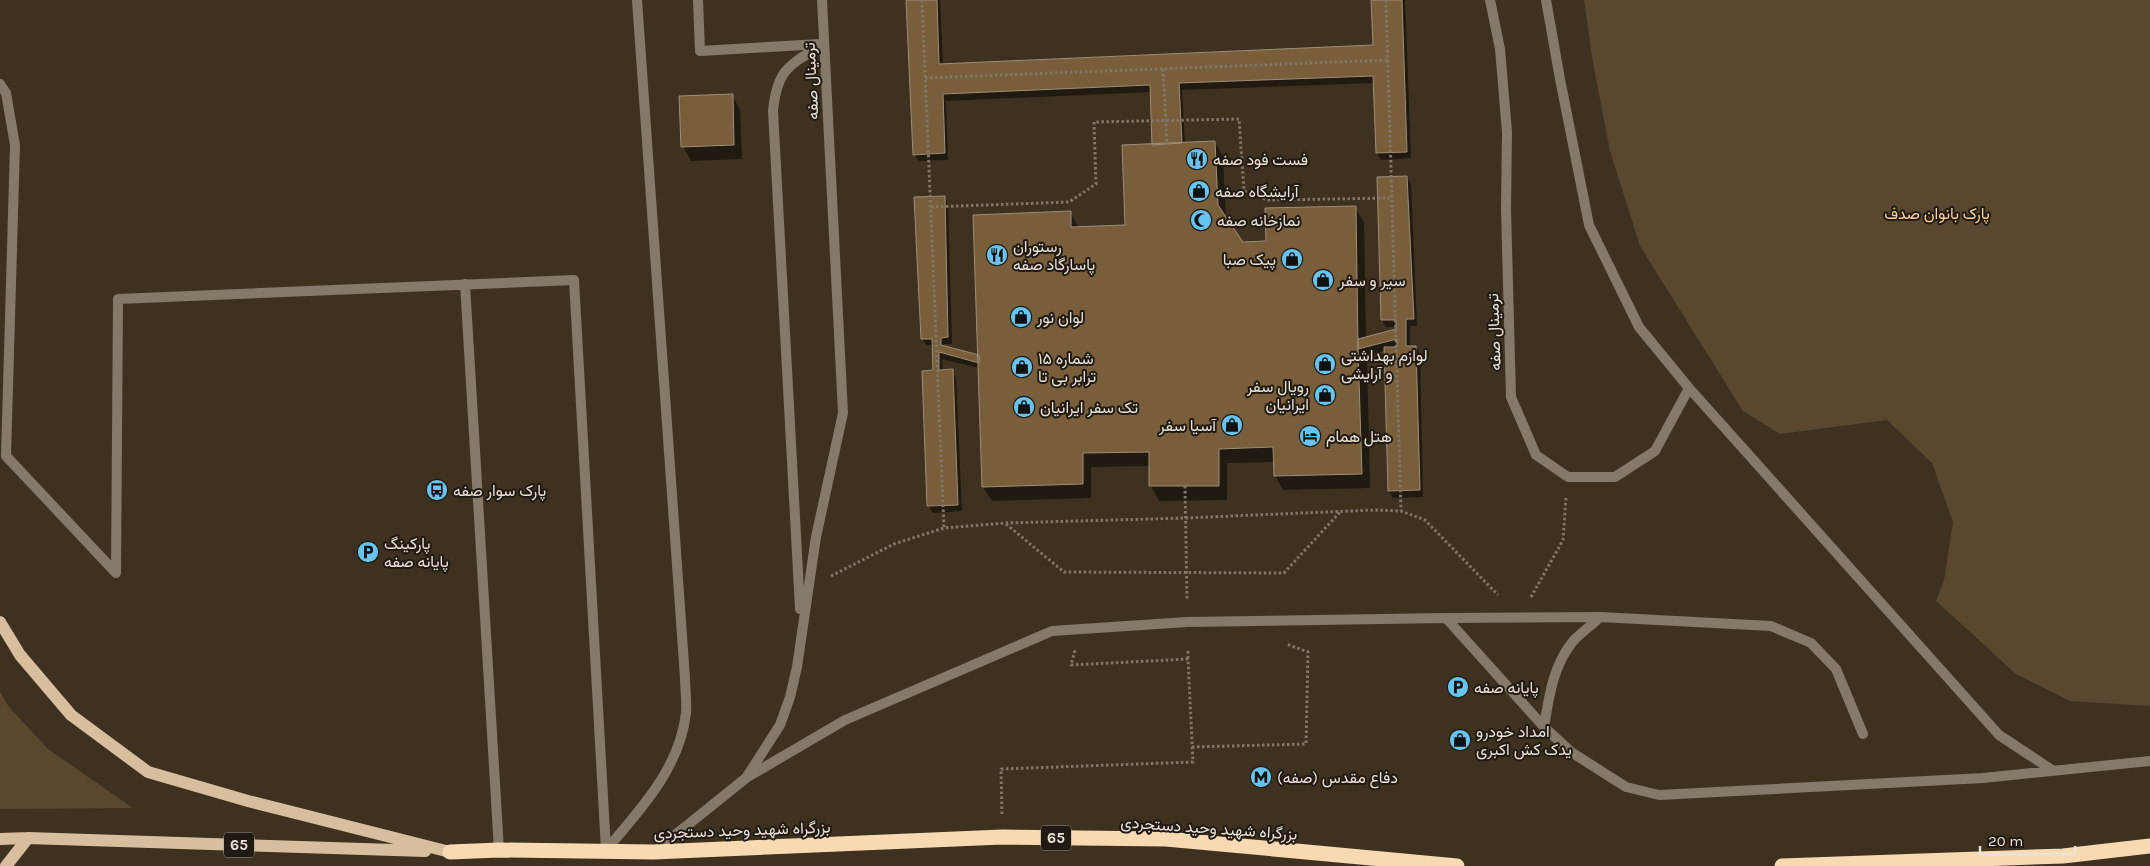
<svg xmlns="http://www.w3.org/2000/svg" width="2150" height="866" viewBox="0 0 2150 866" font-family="Karla,Vazirmatn,sans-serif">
	<rect width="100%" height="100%" fill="#3e311f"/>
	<path fill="#59472f" d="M 1584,0 L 2150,0 L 2150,706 L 2070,701 L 2016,674 L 1936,601 L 1944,580 L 1953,522 L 1932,463 L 1887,420 L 1780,434 L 1743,411 L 1640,246 L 1610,151 L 1593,63 Z
		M 0,692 L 9,707 L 48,749 L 133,808 L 0,809 Z"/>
	<path fill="#0007" d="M 908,0 L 940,0 L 943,65 L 1374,47 L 1372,0 L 1405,0 L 1411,158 L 1381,160 L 1377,153 L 1374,83 L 1182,90 L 1185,144 L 1215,142 L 1223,157 L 1226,219 L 1242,244 L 1268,243 L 1355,208 L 1364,222 L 1366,338 L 1397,330 L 1397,327 L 1386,327 L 1382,320 L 1379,178 L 1407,177 L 1411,184 L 1417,326 L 1410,326 L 1410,347 L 1416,347 L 1420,354 L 1423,497 L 1393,498 L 1389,491 L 1386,350 L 1367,355 L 1370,488 L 1283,490 L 1275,475 L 1275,462 L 1227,463 L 1227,500 L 1159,501 L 1151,486 L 1150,466 L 1091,467 L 1091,498 L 992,501 L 983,487 L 979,368 L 942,359 L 943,371 L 952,371 L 956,378 L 962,511 L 933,513 L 929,506 L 934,371 L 933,345 L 926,345 L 922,338 L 944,197 L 948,204 L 952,344 L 944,344 L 944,347 L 979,356 L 1070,212 L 1078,227 L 1126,226 L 1154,145 L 1151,92 L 946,101 L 948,160 L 919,161 L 914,154 Z
		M 732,95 L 740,110 L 742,159 L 691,161 L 683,146 Z"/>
	<path fill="#785e3a" stroke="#9d8e7a" d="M 906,0 L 937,0 L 939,64 L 1373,45 L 1371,0 L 1402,0 L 1407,152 L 1376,153 L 1373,76 L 1179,83 L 1182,143 L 1152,145 L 1150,85 L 943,94 L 945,153 L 913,155 Z
		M 733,94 L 734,145 L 681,147 L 679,96 Z
		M 1215,141 L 1218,205 L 1243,242 L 1266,241 L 1265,208 L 1356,206 L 1358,349 L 1362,474 L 1274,476 L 1273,447 L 1219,449 L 1219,486 L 1149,486 L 1149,452 L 1083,453 L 1083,484 L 982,487 L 973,215 L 1071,211 L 1071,227 L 1125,225 L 1122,145 Z
		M 1407,176 L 1414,319 L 1406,319 L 1406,346 L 1416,346 L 1420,490 L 1388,491 L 1384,347 L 1397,347 L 1397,339 L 1358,349 L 1358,339 L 1396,329 L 1396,320 L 1381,320 L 1377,177 Z
		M 945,196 L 948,337 L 941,338 L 941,345 L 979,355 L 979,363 L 939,352 L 939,370 L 953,369 L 958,505 L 927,506 L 922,371 L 933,370 L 932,339 L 921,339 L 914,197 Z"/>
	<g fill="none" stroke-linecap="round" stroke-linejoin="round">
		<path stroke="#817667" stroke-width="3" stroke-dasharray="2.5 2.5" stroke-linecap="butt" d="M 922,0 L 944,528
			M 1386,0 L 1401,511
			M 1163,69 L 1167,144
			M 925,78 L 1388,60
			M 931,207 L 1069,202 L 1096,184 L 1094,122 L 1239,119 L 1244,191 L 1267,200 L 1392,198
			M 1185,486 L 1187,600
			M 1006,524 L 1064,572 L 1284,573 L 1341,511
			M 831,576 L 894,544 L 944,528 L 1006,523 L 1185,518 L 1374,510 L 1401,511 L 1425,520 L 1498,595
			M 1531,597 L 1563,540 L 1566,497
			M 1188,651 L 1188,659
			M 1192,747 L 1306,744 L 1308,652 L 1286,644
			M 1002,814 L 1001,769 L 1193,762 L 1188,659 L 1071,665 L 1075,650"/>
		<path stroke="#857969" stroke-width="10" d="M 698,0 L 700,51 L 820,44
			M 1490,0 L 1500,49 L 1507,132 L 1506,209 L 1511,397 L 1536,455 L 1568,477 L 1615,477 L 1655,451 L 1689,388
			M 1546,0 L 1560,79 L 1589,225 L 1639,327 L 1689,388 L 1999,735 L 2052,770
			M 0,84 L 6,93 L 15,145 L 6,456 L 116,573 L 118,299 L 574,280 L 606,850
			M 465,284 L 499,850
			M 800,609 L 773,111 C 777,69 789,65 824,44
			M 1446,618 L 1600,617 L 1771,626 L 1811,643 L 1836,669 L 1863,734
			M 1544,727 C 1549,696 1553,665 1574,640 C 1582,632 1592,625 1600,617
			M 746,778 L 845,720 L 1052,631 L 1187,622 L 1446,618 L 1544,727 L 1571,752 L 1626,787 L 1659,795 L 1983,778 L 2150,761
			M 654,852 L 746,778 L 780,725 L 790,697 L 797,667 L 816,537 L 843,413 L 822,0"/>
		<path stroke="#857969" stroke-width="10" d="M 606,850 C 640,810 680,768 686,713 C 687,701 685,689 685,678 L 637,0"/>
		<path stroke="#d7be9e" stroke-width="12" d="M 0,622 L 20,655 L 71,715 L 148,772 L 248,801 L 450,852
			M 0,839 L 28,838 L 425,851
			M 6,866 L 28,838"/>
		<path stroke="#f8dab2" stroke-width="15" d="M 450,852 L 499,850 L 654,852 L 1002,837 L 1166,839 L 1457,866
			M 1782,866 L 2063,856 L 2150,846"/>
	</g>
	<defs>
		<g id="restaurant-disc" transform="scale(1.125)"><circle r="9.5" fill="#66c4ef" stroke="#201a12"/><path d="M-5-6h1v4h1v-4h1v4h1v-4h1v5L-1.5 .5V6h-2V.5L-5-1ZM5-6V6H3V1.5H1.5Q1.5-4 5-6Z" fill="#111"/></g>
		<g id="shop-disc" transform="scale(1.125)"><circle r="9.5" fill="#66c4ef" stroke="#201a12"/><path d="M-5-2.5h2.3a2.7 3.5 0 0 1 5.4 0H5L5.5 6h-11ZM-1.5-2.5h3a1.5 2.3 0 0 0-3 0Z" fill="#111"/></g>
		<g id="mosque-disc" transform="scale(1.125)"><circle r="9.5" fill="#66c4ef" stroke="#201a12"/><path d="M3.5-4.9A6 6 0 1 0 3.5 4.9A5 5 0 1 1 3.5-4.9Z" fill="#111"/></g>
		<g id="hotel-disc" transform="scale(1.125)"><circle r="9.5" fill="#66c4ef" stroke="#201a12"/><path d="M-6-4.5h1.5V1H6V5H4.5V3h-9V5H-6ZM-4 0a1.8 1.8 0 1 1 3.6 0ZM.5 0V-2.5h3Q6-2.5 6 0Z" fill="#111"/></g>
		<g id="bus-disc" transform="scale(1.125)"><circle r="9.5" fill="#66c4ef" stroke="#201a12"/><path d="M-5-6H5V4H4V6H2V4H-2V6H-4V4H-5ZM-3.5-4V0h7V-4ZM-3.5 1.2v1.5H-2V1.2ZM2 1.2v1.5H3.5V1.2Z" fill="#111"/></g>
		<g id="parking-disc" transform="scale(1.125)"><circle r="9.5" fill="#66c4ef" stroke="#201a12"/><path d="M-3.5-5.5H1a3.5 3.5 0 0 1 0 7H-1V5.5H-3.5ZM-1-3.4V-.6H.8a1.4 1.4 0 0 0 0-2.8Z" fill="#111"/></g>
		<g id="metro-disc" transform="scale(1.125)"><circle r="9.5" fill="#66c4ef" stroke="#201a12"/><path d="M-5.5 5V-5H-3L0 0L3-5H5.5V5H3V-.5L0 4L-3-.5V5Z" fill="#111"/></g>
	</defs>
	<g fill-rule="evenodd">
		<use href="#restaurant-disc" x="1197" y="159"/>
		<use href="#shop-disc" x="1199" y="191"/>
		<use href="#mosque-disc" x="1201" y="220"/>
		<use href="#restaurant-disc" x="997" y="255"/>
		<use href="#shop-disc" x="1292" y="259"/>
		<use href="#shop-disc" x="1323" y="280"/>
		<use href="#shop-disc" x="1021" y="317"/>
		<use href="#shop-disc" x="1325" y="364"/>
		<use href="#shop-disc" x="1022" y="367"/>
		<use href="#shop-disc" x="1325" y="395"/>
		<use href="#shop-disc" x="1024" y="407"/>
		<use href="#shop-disc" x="1232" y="425"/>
		<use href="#hotel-disc" x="1310" y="436"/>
		<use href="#bus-disc" x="437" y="490"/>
		<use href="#parking-disc" x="368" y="552"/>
		<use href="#parking-disc" x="1458" y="687"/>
		<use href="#shop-disc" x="1460" y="740"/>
		<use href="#metro-disc" x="1261" y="777"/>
	</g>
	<g text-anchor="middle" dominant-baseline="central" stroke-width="4" stroke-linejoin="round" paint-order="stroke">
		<g fill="#201a12" stroke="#ada69c" stroke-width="1">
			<rect x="1041" y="825.5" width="30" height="25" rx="4"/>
			<rect x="224" y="832.5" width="30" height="25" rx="4"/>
		</g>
		<g font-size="15" font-weight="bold" fill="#eae2d7">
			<text x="1056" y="838">65</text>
			<text x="239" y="845">65</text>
		</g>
		<g font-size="16" fill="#eae2d7" stroke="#201a12">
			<text transform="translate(811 81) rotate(-93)">ترمینال صفه</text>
			<text transform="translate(1494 332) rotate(-92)">ترمینال صفه</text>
			<text transform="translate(1209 828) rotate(4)">بزرگراه شهید وحید دستجردی</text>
			<text transform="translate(742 830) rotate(-2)">بزرگراه شهید وحید دستجردی</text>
		</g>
		<g font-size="16" fill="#eae2d7" stroke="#201a12" text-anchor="start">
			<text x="1213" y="159">فست فود صفه</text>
			<text x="1215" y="191">آرایشگاه صفه</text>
			<text x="1217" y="220">نمازخانه صفه</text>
			<text x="1013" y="246">رستوران<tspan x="1013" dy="18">پاسارگاد صفه</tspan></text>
			<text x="1276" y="259" text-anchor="end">پیک صبا</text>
			<text x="1339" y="280">سیر و سفر</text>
			<text x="1037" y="317">لوان نور</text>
			<text x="1341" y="355">لوازم بهداشتی<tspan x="1341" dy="18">و آرایشی</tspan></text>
			<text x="1038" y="358">شماره ۱۵<tspan x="1038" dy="18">ترابر بی تا</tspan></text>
			<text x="1309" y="386" text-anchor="end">رویال سفر<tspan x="1309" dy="18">ایرانیان</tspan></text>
			<text x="1040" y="407">تک سفر ایرانیان</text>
			<text x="1216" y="425" text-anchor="end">آسیا سفر</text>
			<text x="1326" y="436">هتل همام</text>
			<text x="453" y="490">پارک سوار صفه</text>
			<text x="384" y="543">پارکینگ<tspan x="384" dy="18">پایانه صفه</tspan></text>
			<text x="1474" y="687">پایانه صفه</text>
			<text x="1476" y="731">امداد خودرو<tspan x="1476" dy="18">یدک کش اکبری</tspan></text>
			<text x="1277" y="777">دفاع مقدس (صفه)</text>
		</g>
		<g font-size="16" fill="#fed296" stroke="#201a12">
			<text x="1937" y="213">پارک بانوان صدف</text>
		</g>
	</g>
	<path d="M1980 846v8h95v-8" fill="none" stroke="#eae2d7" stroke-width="2.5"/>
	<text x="1988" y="846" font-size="15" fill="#eae2d7" stroke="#201a12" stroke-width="4" paint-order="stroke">20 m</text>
</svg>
